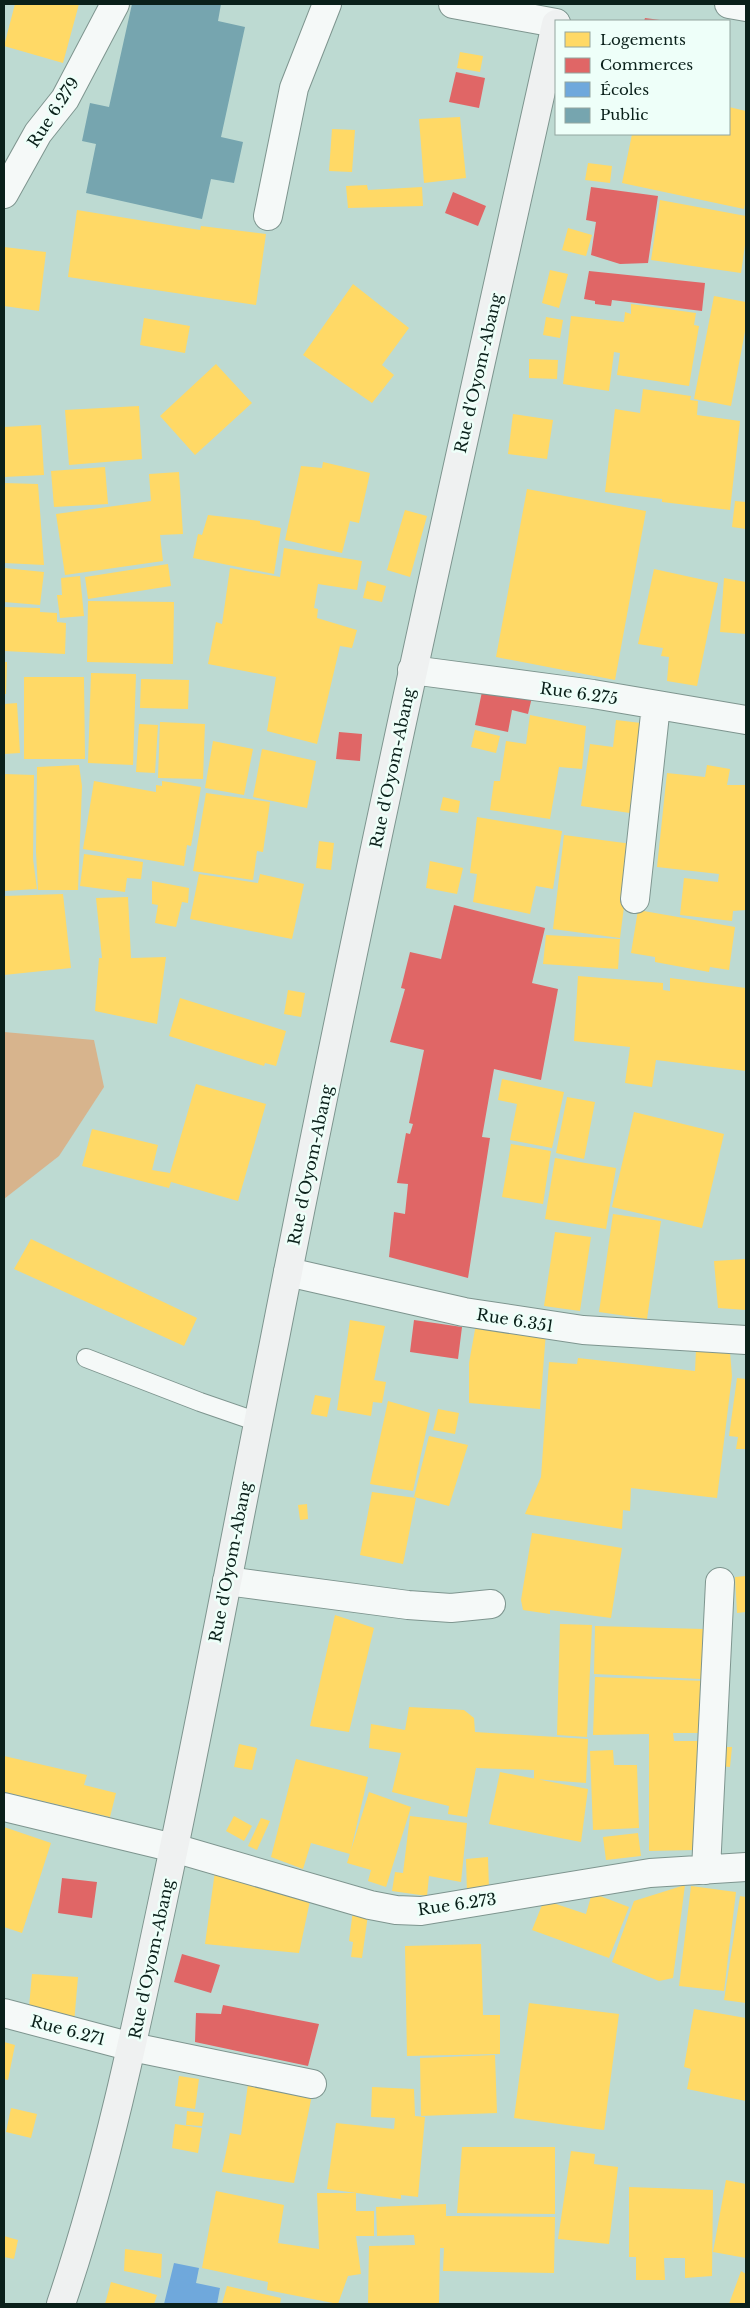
<svg xmlns="http://www.w3.org/2000/svg" width="750" height="2308" viewBox="0 0 750 2308" font-family="'Libre Baskerville',serif">
	<rect width="100%" height="100%" fill="#bddad2"/>
	<path fill="#d7b48d" d="M 4,1032 L 94,1040 L 104,1087 L 59,1156 L 4,1199 Z"/>
	<path fill="#ffd966" d="M 15,4 L 79,4 L 63,63 L 4,46 Z
		M 460,52 L 483,56 L 480,72 L 457,68 Z
		M 729,107 L 746,111 L 746,200 L 744,209 L 622,183 L 632,134 L 729,134 Z
		M 460,117 L 466,178 L 424,183 L 419,119 Z
		M 332,129 L 355,130 L 352,172 L 329,171 Z
		M 588,163 L 612,166 L 610,183 L 585,180 Z
		M 367,185 L 368,190 L 422,187 L 423,206 L 348,208 L 346,186 Z
		M 660,200 L 746,216 L 746,238 L 741,273 L 651,260 Z
		M 77,210 L 200,230 L 201,226 L 266,234 L 256,305 L 68,277 Z
		M 568,228 L 592,235 L 586,256 L 562,250 Z
		M 4,247 L 46,252 L 39,311 L 4,306 Z
		M 550,270 L 568,274 L 559,308 L 542,303 Z
		M 353,284 L 409,328 L 382,365 L 394,375 L 372,403 L 303,355 Z
		M 714,296 L 746,302 L 746,326 L 731,406 L 694,399 Z
		M 631,304 L 696,313 L 694,325 L 699,326 L 689,386 L 617,375 L 620,353 L 614,352 L 609,391 L 563,384 L 571,316 L 624,322 L 625,312 L 631,314 Z
		M 546,317 L 563,320 L 560,338 L 543,335 Z
		M 144,318 L 190,326 L 185,353 L 140,345 Z
		M 529,359 L 558,360 L 557,379 L 529,378 Z
		M 216,364 L 252,403 L 195,455 L 160,416 Z
		M 643,389 L 691,396 L 690,400 L 698,401 L 697,415 L 740,421 L 730,510 L 662,502 L 662,499 L 605,492 L 615,409 L 640,413 Z
		M 139,406 L 142,459 L 69,465 L 65,410 Z
		M 513,414 L 553,420 L 547,459 L 508,454 Z
		M 41,425 L 44,475 L 4,477 L 4,427 Z
		M 323,462 L 370,473 L 359,523 L 350,521 L 342,553 L 285,540 L 301,466 L 322,468 Z
		M 105,467 L 108,504 L 54,507 L 51,471 Z
		M 179,472 L 183,534 L 160,535 L 163,561 L 65,575 L 56,514 L 151,501 L 149,474 Z
		M 4,483 L 38,484 L 44,565 L 4,563 Z
		M 527,489 L 646,511 L 615,680 L 496,657 Z
		M 735,501 L 746,502 L 746,529 L 732,527 Z
		M 405,510 L 427,516 L 410,577 L 387,570 Z
		M 208,515 L 260,521 L 260,524 L 281,528 L 274,574 L 193,558 L 198,534 L 202,535 Z
		M 284,548 L 362,561 L 357,590 L 318,584 L 314,608 L 318,609 L 317,618 L 357,630 L 352,648 L 340,646 L 317,744 L 267,731 L 276,677 L 208,664 L 216,622 L 222,624 L 230,568 L 280,577 Z
		M 168,564 L 171,586 L 88,599 L 85,577 Z
		M 4,568 L 44,572 L 40,605 L 4,602 Z
		M 654,569 L 718,583 L 697,686 L 667,681 L 669,657 L 661,656 L 663,648 L 638,644 Z
		M 80,576 L 84,616 L 60,618 L 57,595 L 62,595 L 61,578 Z
		M 724,578 L 746,582 L 746,634 L 720,632 Z
		M 367,581 L 386,586 L 382,602 L 363,598 Z
		M 88,601 L 174,602 L 173,664 L 87,662 Z
		M 4,607 L 40,608 L 40,612 L 57,613 L 57,622 L 66,623 L 65,654 L 4,651 Z
		M 4,662 L 7,662 L 6,694 L 4,694 Z
		M 91,673 L 136,674 L 133,765 L 88,763 Z
		M 24,677 L 84,677 L 85,759 L 24,759 Z
		M 141,679 L 189,680 L 188,709 L 140,708 Z
		M 17,703 L 20,753 L 4,754 L 4,704 Z
		M 530,715 L 586,726 L 582,769 L 559,767 L 550,819 L 490,810 L 494,781 L 500,781 L 506,741 L 526,744 Z
		M 616,720 L 641,723 L 630,813 L 581,806 L 590,744 L 613,747 Z
		M 160,722 L 205,724 L 203,779 L 158,778 Z
		M 139,724 L 158,725 L 155,773 L 136,772 Z
		M 475,730 L 500,736 L 496,753 L 471,747 Z
		M 213,741 L 253,749 L 244,795 L 205,788 Z
		M 262,749 L 316,761 L 307,808 L 253,797 Z
		M 79,765 L 82,786 L 78,890 L 38,890 L 36,852 L 37,767 Z
		M 707,765 L 730,769 L 727,785 L 746,785 L 746,910 L 733,911 L 732,921 L 680,915 L 684,878 L 718,882 L 719,874 L 657,867 L 667,773 L 705,777 Z
		M 4,774 L 34,775 L 33,859 L 37,889 L 4,891 Z
		M 94,781 L 156,792 L 156,785 L 162,786 L 162,781 L 201,787 L 191,846 L 187,845 L 184,866 L 83,849 Z
		M 206,793 L 270,802 L 263,852 L 257,851 L 253,880 L 193,871 Z
		M 443,797 L 460,801 L 458,813 L 440,810 Z
		M 477,817 L 562,831 L 553,889 L 536,886 L 530,914 L 473,902 L 477,874 L 470,873 Z
		M 564,835 L 632,844 L 620,938 L 553,929 Z
		M 319,841 L 334,843 L 331,870 L 316,868 Z
		M 84,854 L 143,862 L 141,879 L 127,878 L 125,892 L 80,886 Z
		M 430,861 L 463,868 L 457,894 L 426,888 Z
		M 199,874 L 258,883 L 260,874 L 304,884 L 292,939 L 190,919 Z
		M 152,881 L 189,888 L 188,903 L 182,902 L 176,927 L 155,923 L 158,905 L 152,904 Z
		M 63,894 L 71,968 L 4,975 L 4,896 Z
		M 128,897 L 131,958 L 166,957 L 157,1024 L 95,1011 L 99,958 L 102,958 L 96,898 Z
		M 638,910 L 735,927 L 729,970 L 710,967 L 709,972 L 655,962 L 655,957 L 631,953 Z
		M 546,935 L 620,939 L 618,969 L 543,964 Z
		M 578,976 L 663,983 L 663,990 L 670,991 L 670,978 L 746,988 L 746,1071 L 656,1060 L 652,1087 L 625,1083 L 630,1047 L 574,1041 Z
		M 288,990 L 305,993 L 301,1017 L 284,1014 Z
		M 180,998 L 286,1031 L 276,1066 L 265,1063 L 264,1066 L 169,1036 Z
		M 502,1079 L 564,1092 L 552,1148 L 510,1140 L 517,1104 L 498,1100 Z
		M 196,1084 L 266,1104 L 238,1201 L 171,1182 L 169,1188 L 82,1166 L 92,1129 L 158,1145 L 152,1170 L 170,1173 Z
		M 567,1097 L 595,1102 L 584,1159 L 556,1153 Z
		M 634,1112 L 724,1134 L 702,1228 L 612,1207 Z
		M 511,1144 L 551,1151 L 543,1204 L 502,1197 Z
		M 555,1158 L 616,1168 L 606,1229 L 545,1219 Z
		M 613,1214 L 661,1221 L 647,1319 L 599,1312 Z
		M 555,1232 L 591,1237 L 580,1311 L 544,1306 Z
		M 31,1239 L 197,1318 L 184,1346 L 14,1269 Z
		M 745,1259 L 746,1310 L 718,1308 L 714,1261 Z
		M 350,1320 L 385,1326 L 374,1380 L 386,1382 L 382,1403 L 373,1402 L 371,1416 L 337,1410 Z
		M 476,1324 L 546,1332 L 540,1409 L 469,1403 L 469,1363 Z
		M 696,1350 L 730,1352 L 732,1376 L 717,1498 L 631,1488 L 630,1511 L 623,1510 L 622,1529 L 525,1514 L 541,1477 L 549,1362 L 577,1364 L 578,1358 L 695,1371 Z
		M 737,1378 L 746,1379 L 746,1449 L 736,1449 L 738,1437 L 729,1436 Z
		M 315,1395 L 331,1398 L 327,1417 L 311,1414 Z
		M 388,1401 L 430,1413 L 413,1491 L 370,1484 Z
		M 438,1409 L 459,1413 L 455,1434 L 433,1430 Z
		M 429,1436 L 468,1445 L 449,1506 L 414,1497 Z
		M 372,1492 L 416,1498 L 403,1564 L 360,1555 Z
		M 307,1504 L 308,1519 L 300,1520 L 298,1505 Z
		M 532,1533 L 622,1548 L 611,1618 L 550,1610 L 550,1614 L 523,1610 L 521,1600 Z
		M 746,1576 L 746,1612 L 737,1613 L 735,1577 Z
		M 335,1615 L 374,1628 L 349,1732 L 310,1726 Z
		M 560,1624 L 592,1625 L 587,1737 L 557,1735 Z
		M 595,1626 L 703,1629 L 701,1679 L 594,1674 Z
		M 595,1677 L 706,1681 L 705,1733 L 673,1733 L 674,1741 L 698,1741 L 695,1850 L 649,1851 L 649,1734 L 593,1735 Z
		M 409,1707 L 464,1710 L 474,1718 L 475,1732 L 588,1739 L 586,1783 L 534,1779 L 534,1770 L 476,1768 L 467,1817 L 448,1814 L 449,1806 L 392,1792 L 401,1753 L 369,1748 L 371,1724 L 405,1730 Z
		M 239,1744 L 257,1748 L 252,1770 L 234,1767 Z
		M 723,1747 L 732,1747 L 730,1767 L 720,1766 Z
		M 613,1750 L 614,1765 L 637,1765 L 639,1828 L 593,1830 L 590,1751 Z
		M 4,1756 L 87,1775 L 84,1785 L 116,1793 L 110,1817 L 4,1792 Z
		M 296,1759 L 368,1777 L 350,1854 L 311,1843 L 303,1869 L 271,1857 Z
		M 500,1772 L 588,1789 L 581,1842 L 489,1824 Z
		M 369,1792 L 411,1807 L 386,1887 L 368,1881 L 371,1870 L 347,1863 Z
		M 234,1816 L 252,1826 L 244,1841 L 226,1831 Z
		M 410,1816 L 467,1823 L 461,1882 L 429,1876 L 427,1896 L 392,1891 L 395,1872 L 403,1873 Z
		M 261,1818 L 270,1821 L 257,1850 L 248,1846 Z
		M 4,1827 L 51,1843 L 22,1933 L 4,1927 Z
		M 638,1833 L 641,1856 L 606,1860 L 603,1837 Z
		M 488,1857 L 489,1890 L 467,1894 L 466,1859 Z
		M 215,1871 L 311,1896 L 299,1953 L 205,1944 Z
		M 685,1885 L 673,1978 L 659,1981 L 612,1962 L 634,1901 Z
		M 691,1886 L 736,1892 L 724,1991 L 679,1986 Z
		M 592,1893 L 629,1907 L 609,1958 L 532,1930 L 544,1900 L 586,1914 Z
		M 740,1896 L 746,1897 L 746,2003 L 724,2000 Z
		M 353,1910 L 368,1915 L 362,1958 L 351,1957 L 353,1942 L 349,1941 Z
		M 481,1944 L 483,2015 L 500,2015 L 500,2054 L 407,2056 L 405,1946 Z
		M 32,1974 L 78,1977 L 74,2023 L 28,2018 Z
		M 529,2003 L 619,2014 L 604,2130 L 514,2118 Z
		M 694,2009 L 746,2018 L 746,2101 L 687,2089 L 691,2069 L 684,2067 Z
		M 4,2042 L 15,2045 L 8,2080 L 4,2079 Z
		M 495,2055 L 497,2113 L 421,2116 L 420,2058 Z
		M 179,2076 L 199,2079 L 195,2109 L 175,2106 Z
		M 248,2084 L 312,2095 L 294,2183 L 222,2172 L 230,2133 L 241,2135 Z
		M 372,2087 L 414,2089 L 415,2116 L 425,2117 L 418,2197 L 401,2195 L 401,2199 L 327,2189 L 336,2123 L 394,2129 L 395,2118 L 371,2117 Z
		M 11,2108 L 37,2114 L 31,2138 L 6,2132 Z
		M 187,2111 L 204,2113 L 202,2126 L 186,2125 Z
		M 175,2124 L 202,2128 L 198,2153 L 172,2148 Z
		M 462,2147 L 555,2147 L 555,2214 L 457,2213 Z
		M 571,2151 L 595,2154 L 594,2164 L 618,2167 L 609,2244 L 558,2239 Z
		M 726,2180 L 746,2184 L 746,2258 L 713,2252 Z
		M 629,2187 L 713,2190 L 712,2276 L 685,2278 L 685,2258 L 664,2258 L 665,2280 L 636,2280 L 636,2257 L 629,2257 Z
		M 216,2191 L 284,2205 L 278,2243 L 319,2249 L 317,2193 L 356,2193 L 356,2211 L 374,2211 L 374,2236 L 356,2236 L 361,2274 L 348,2276 L 338,2304 L 267,2290 L 268,2282 L 202,2268 Z
		M 446,2204 L 446,2216 L 555,2217 L 554,2273 L 443,2271 L 444,2248 L 440,2248 L 439,2304 L 368,2304 L 369,2246 L 415,2245 L 414,2235 L 377,2236 L 376,2207 Z
		M 4,2236 L 18,2240 L 14,2259 L 4,2257 Z
		M 125,2249 L 162,2254 L 161,2278 L 124,2271 Z
		M 741,2271 L 746,2274 L 746,2304 L 729,2304 Z
		M 111,2282 L 157,2295 L 154,2304 L 105,2304 Z
		M 227,2286 L 281,2298 L 280,2304 L 222,2304 Z"/>
	<path fill="#e06666" d="M 645,18 L 660,20 L 660,21 L 644,21 Z
		M 456,72 L 485,78 L 479,108 L 449,102 Z
		M 591,187 L 658,196 L 648,263 L 620,264 L 591,255 L 596,222 L 586,220 Z
		M 453,192 L 486,206 L 478,226 L 445,213 Z
		M 589,271 L 705,283 L 702,311 L 612,300 L 611,306 L 595,304 L 595,301 L 584,299 Z
		M 483,687 L 532,697 L 528,714 L 512,710 L 508,732 L 475,725 Z
		M 339,732 L 362,734 L 360,761 L 336,759 Z
		M 454,905 L 545,928 L 532,983 L 558,989 L 541,1080 L 494,1069 L 482,1137 L 490,1138 L 468,1278 L 389,1257 L 394,1212 L 405,1214 L 408,1184 L 397,1183 L 406,1133 L 410,1134 L 413,1124 L 409,1123 L 424,1050 L 390,1042 L 405,989 L 401,988 L 410,952 L 441,959 Z
		M 414,1320 L 462,1327 L 458,1359 L 410,1352 Z
		M 62,1878 L 97,1882 L 92,1918 L 58,1913 Z
		M 182,1954 L 220,1965 L 211,1993 L 174,1982 Z
		M 223,2005 L 319,2024 L 308,2066 L 195,2042 L 196,2013 L 221,2014 Z"/>
	<path fill="#6fa8dc" d="M 174,2263 L 199,2268 L 196,2283 L 220,2288 L 217,2304 L 164,2304 Z"/>
	<path fill="#76a5af" d="M 132,4 L 221,4 L 218,21 L 245,27 L 221,137 L 243,142 L 234,183 L 211,179 L 202,219 L 86,193 L 96,144 L 82,141 L 90,103 L 109,107 Z"/>
	<g fill="none" stroke-linecap="round" stroke-linejoin="round">
		<g stroke="#7e958f" stroke-width="20">
			<path id="service" d="M 86,1358 L 200,1402 L 258,1422"/>
		</g>
		<g stroke="#7e958f" stroke-width="30">
			<path id="minor" d="M 453,4 L 556,23
				M 729,4 L 746,7
				M 4,194 L 38,133 L 65,99 L 115,4
				M 268,216 L 294,88 L 327,4
				M 412,670 L 593,694 L 746,720
				M 635,899 L 656,705
				M 288,1272 L 464,1312 L 583,1330 L 746,1340
				M 227,1581 L 408,1605 L 451,1608 L 491,1604
				M 4,1807 L 174,1848 L 370,1905 L 396,1910 L 421,1911 L 650,1873 L 746,1867
				M 706,1870 L 720,1582
				M 4,2013 L 132,2047 L 312,2084"/>
		</g>
		<g stroke="#7e958f" stroke-width="30">
			<path id="secondary" d="M 61,2304 C 106,2171 135,2033 164,1895 C 203,1712 237,1527 274,1343 C 360,902 458,463 556,24"/>
		</g>
		<use href="#service" stroke="#f5f9f8" stroke-width="18"/>
		<use href="#minor" stroke="#f5f9f8" stroke-width="28"/>
		<use href="#secondary" stroke="#eff1f1" stroke-width="28"/>
	</g>
	<g text-anchor="middle" dominant-baseline="central" stroke-width="5" stroke-linejoin="round" paint-order="stroke">
		<g font-size="16" fill="#0a201a" stroke="#eefff9">
			<text transform="translate(53 112) rotate(-57)">Rue 6.279</text>
			<text transform="translate(478 373) rotate(-77)">Rue d'Oyom-Abang</text>
			<text transform="translate(579 693) rotate(8)">Rue 6.275</text>
			<text transform="translate(392 768) rotate(-78)">Rue d'Oyom-Abang</text>
			<text transform="translate(310 1165) rotate(-78)">Rue d'Oyom-Abang</text>
			<text transform="translate(515 1320) rotate(9)">Rue 6.351</text>
			<text transform="translate(230 1562) rotate(-79)">Rue d'Oyom-Abang</text>
			<text transform="translate(457 1904) rotate(-8)">Rue 6.273</text>
			<text transform="translate(151 1959) rotate(-78)">Rue d'Oyom-Abang</text>
			<text transform="translate(68 2030) rotate(15)">Rue 6.271</text>
		</g>
	</g>
	<rect width="750" height="2308" fill="none" stroke="#0a201a" stroke-width="10"/>
	<rect x="555" y="20" width="175" height="115" fill="#eefff9" stroke="#93a6a0"/>
	<rect x="565" y="32" width="25" height="15" fill="#ffd966" stroke="#93a6a0"/>
	<text x="600" y="45" font-size="15" fill="#0a201a">Logements</text>
	<rect x="565" y="58" width="25" height="15" fill="#e06666" stroke="#93a6a0"/>
	<text x="600" y="70" font-size="15" fill="#0a201a">Commerces</text>
	<rect x="565" y="82" width="25" height="15" fill="#6fa8dc" stroke="#93a6a0"/>
	<text x="600" y="95" font-size="15" fill="#0a201a">Écoles</text>
	<rect x="565" y="108" width="25" height="15" fill="#76a5af" stroke="#93a6a0"/>
	<text x="600" y="120" font-size="15" fill="#0a201a">Public</text>
</svg>
